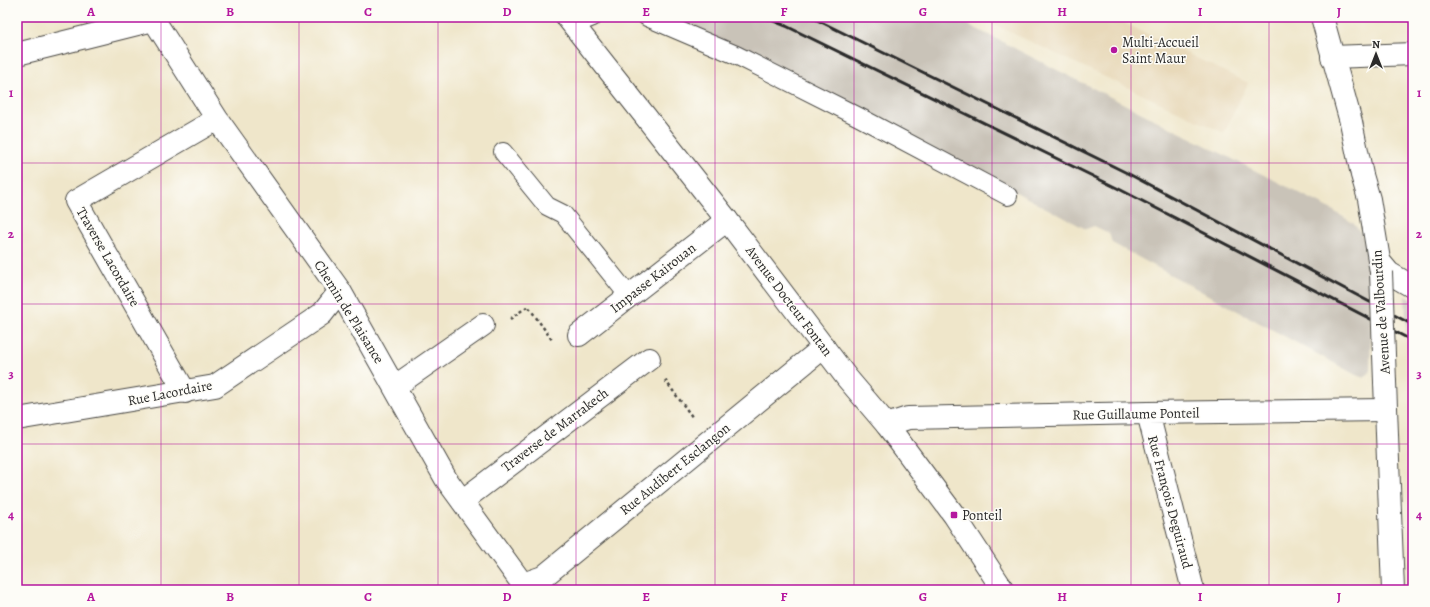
<svg xmlns="http://www.w3.org/2000/svg" width="1430" height="607" viewBox="0 0 1430 607" font-family="Alegreya,serif">
	<rect width="100%" height="100%" fill="#fdfcf7"/>
	<filter id="ink" filterUnits="userSpaceOnUse"><feTurbulence type="fractalNoise" baseFrequency=".025" numOctaves="2"/><feDisplacementMap in="SourceGraphic" scale="8" xChannelSelector="R" yChannelSelector="G"/><feConvolveMatrix kernelMatrix="1 2 1 2 8 2 1 2 1" color-interpolation-filters="sRGB"/></filter>
	<filter id="wash" filterUnits="userSpaceOnUse"><feTurbulence type="fractalNoise" baseFrequency=".012" numOctaves="4" result="noise"/><feDisplacementMap in="SourceGraphic" scale="16" xChannelSelector="R" yChannelSelector="G"/><feGaussianBlur stdDeviation="0.9" result="paint"/><feColorMatrix in="noise" values="0 0 0 0 0 0 0 0 0 0 0 0 0 0 0 0 0 1.4 0 .05"/><feComposite in="paint" operator="in"/></filter>
	<g filter="url(#wash)">
		<rect width="100%" height="100%" fill="#efe6ca"/>
		<path fill="#e8d9ba" d="M 978,17 L 1112,17 L 1248,83 L 1224,133 Z"/>
		<path fill="#c9c3b8" d="M 668,17 L 952,17 L 957,19 L 1327,207 L 1353,223 L 1361,233 L 1366,246 L 1371,332 L 1370,372 L 1364,378 L 1356,375 L 1112,243 L 1109,233 L 1094,226 L 1086,229 L 955,160 Z
			M 1405,296 L 1413,300 L 1413,363 L 1408,361 Z"/>
	</g>
	<g filter="url(#ink)">
		<g fill="none" stroke-linecap="round" stroke-linejoin="round">
			<g stroke="#484743" stroke-width="20">
				<path id="service" d="M 647,17 L 736,55 L 859,117 L 1008,196
					M 573,25 L 593,17
					M 503,152 L 547,206 L 563,214 L 629,296"/>
			</g>
			<g stroke="#484743" stroke-width="24">
				<path id="minor" d="M 152,17 L 217,119 L 340,291 L 446,479 L 527,590
					M 17,54 L 153,20 L 157,17
					M 1332,57 L 1413,54
					M 1379,261 L 1389,273 L 1413,287
					M 579,335 L 727,220
					M 394,387 L 483,325
					M 185,392 L 76,201 L 217,119
					M 1148,413 L 1193,590
					M 17,419 L 215,386 L 322,314 L 340,291
					M 887,425 L 908,418 L 1148,413 L 1386,410
					M 462,501 L 649,359
					M 523,584 L 543,577 L 824,347"/>
			</g>
			<g stroke="#484743" stroke-width="24">
				<path id="tertiary" d="M 1322,17 L 1351,122 L 1362,175 L 1369,199 L 1381,272
					M 1385,382 L 1393,590"/>
			</g>
			<g stroke="#484743" stroke-width="24">
				<path id="secondary" d="M 567,17 L 727,220 L 847,378 L 887,425 L 954,515 L 1003,590"/>
			</g>
			<path stroke="#484743" stroke-width="2.5" stroke-dasharray="3 3" stroke-linecap="butt" d="M 510,319 L 528,306 L 552,340
				M 665,380 L 693,418"/>
			<use href="#service" stroke="#fff" stroke-width="18"/>
			<use href="#minor" stroke="#fff" stroke-width="22"/>
			<use href="#tertiary" stroke="#fff" stroke-width="22"/>
			<use href="#secondary" stroke="#fff" stroke-width="22"/>
			<path stroke="#2b2b2b" stroke-width="3" d="M 764,17 L 786,26 L 1119,189 L 1413,341
				M 811,17 L 1127,173 L 1413,325"/>
			<g stroke="#484743" stroke-width="24" stroke-linecap="butt">
				<path id="tertiary-bridge" d="M 1381,272 L 1385,382"/>
			</g>
			<use href="#tertiary-bridge" stroke="#fff" stroke-width="22"/>
		</g>
	</g>
	<path fill="none" stroke="#b5179e" stroke-width="1" stroke-opacity="0.55" d="M 161,17 L 161,590M 299,17 L 299,590M 438,17 L 438,590M 576,17 L 576,590M 715,17 L 715,590M 854,17 L 854,590M 992,17 L 992,590M 1131,17 L 1131,590M 1269,17 L 1269,590M 17,163 L 1413,163M 17,304 L 1413,304M 17,444 L 1413,444"/>
	<g fill="#b5179e" stroke="#fdfcf7" stroke-width="1.5">
		<circle cx="1114" cy="50" r="4"/>
		<rect x="950" y="511" width="8" height="8" rx="2"/>
	</g>
	<g text-anchor="middle" dominant-baseline="central" stroke-width="3" stroke-linejoin="round" paint-order="stroke">
		<g font-size="14" fill="#2b2b2b" stroke="#fdfcf7" text-anchor="start">
			<text x="1122" y="42">Multi-Accueil<tspan x="1122" dy="16">Saint Maur</tspan></text>
			<text x="962" y="515">Ponteil</text>
		</g>
		<g font-size="14" fill="#2b2b2b" stroke="#fdfcf7">
			<text transform="translate(108 257) rotate(60)">Traverse Lacordaire</text>
			<text transform="translate(653 278) rotate(-38)">Impasse Kairouan</text>
			<text transform="translate(789 301) rotate(53)">Avenue Docteur Fontan</text>
			<text transform="translate(349 312) rotate(58)">Chemin de Plaisance</text>
			<text transform="translate(1381 312) rotate(-94)">Avenue de Valbourdin</text>
			<text transform="translate(170 393) rotate(-11)">Rue Lacordaire</text>
			<text transform="translate(1136 414) rotate(-1)">Rue Guillaume Ponteil</text>
			<text transform="translate(555 430) rotate(-37)">Traverse de Marrakech</text>
			<text transform="translate(675 469) rotate(-39)">Rue Audibert Esclangon</text>
			<text transform="translate(1170 502) rotate(75)">Rue François Deguiraud</text>
		</g>
	</g>
	<rect width="1430" height="607" fill="none" stroke="#fdfcf7" stroke-width="44"/>
	<g transform="translate(1376 54)" stroke="#fdfcf7" stroke-width="3" paint-order="stroke">
	<path d="M0-3L7 15L0 10L-7 15Z" fill="#2b2b2b"/>
	<text y="-6" font-size="11" font-weight="bold" text-anchor="middle" fill="#2b2b2b">N</text>
	</g>
	<rect x="22" y="22" width="1386" height="563" fill="none" stroke="#b5179e" stroke-width="1.5"/>
	<g font-size="13" text-anchor="middle" font-weight="bold" fill="#b5179e">
		<text x="91" y="16">A</text>
		<text x="230" y="16">B</text>
		<text x="368" y="16">C</text>
		<text x="507" y="16">D</text>
		<text x="646" y="16">E</text>
		<text x="784" y="16">F</text>
		<text x="923" y="16">G</text>
		<text x="1062" y="16">H</text>
		<text x="1200" y="16">I</text>
		<text x="1339" y="16">J</text>
		<text x="11" y="97">1</text>
		<text x="1419" y="97">1</text>
		<text x="11" y="238">2</text>
		<text x="1419" y="238">2</text>
		<text x="11" y="378">3</text>
		<text x="1419" y="378">3</text>
		<text x="11" y="519">4</text>
		<text x="1419" y="519">4</text>
		<text x="91" y="601">A</text>
		<text x="230" y="601">B</text>
		<text x="368" y="601">C</text>
		<text x="507" y="601">D</text>
		<text x="646" y="601">E</text>
		<text x="784" y="601">F</text>
		<text x="923" y="601">G</text>
		<text x="1062" y="601">H</text>
		<text x="1200" y="601">I</text>
		<text x="1339" y="601">J</text>
	</g>
</svg>
